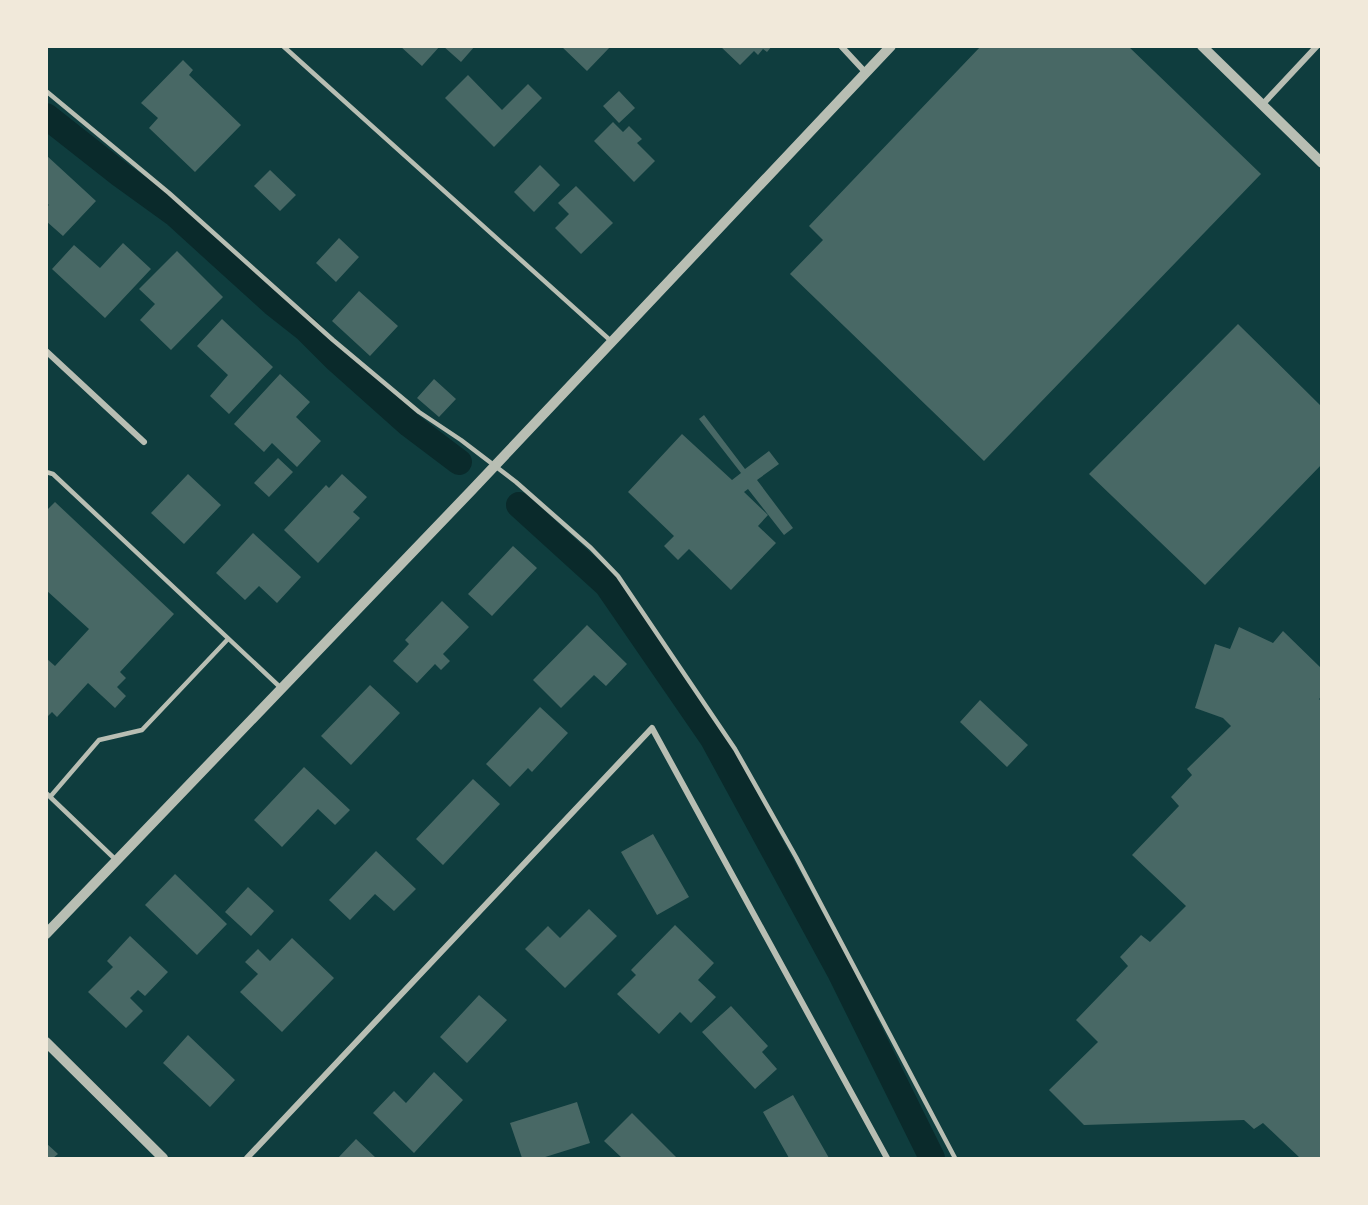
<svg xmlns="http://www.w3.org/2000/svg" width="1368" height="1205" viewBox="0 0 1368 1205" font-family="'Nunito Sans',sans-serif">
	<rect width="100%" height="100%" fill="#0f3d3e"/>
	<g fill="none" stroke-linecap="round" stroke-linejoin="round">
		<path stroke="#0a2a2b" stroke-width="26" d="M 46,116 L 121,175 L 175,214 L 273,303 L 306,329 L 336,359 L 410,425 L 459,462
			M 519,505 L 607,585 L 713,739 L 840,972 L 932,1158"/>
	</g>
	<path fill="#486865" d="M 400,46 L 440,46 L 422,66 Z
		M 443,46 L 475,46 L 461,62 Z
		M 561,46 L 611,46 L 587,71 Z
		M 720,46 L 772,46 L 767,52 L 763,49 L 758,55 L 754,51 L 740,65 Z
		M 981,46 L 1128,46 L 1261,174 L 984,461 L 790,274 L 823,240 L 809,226 Z
		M 183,60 L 193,70 L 189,75 L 241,125 L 195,172 L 149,128 L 158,118 L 141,103 Z
		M 468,75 L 502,110 L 528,84 L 542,98 L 494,147 L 445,98 Z
		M 619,91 L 635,108 L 619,123 L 603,106 Z
		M 613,122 L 623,132 L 629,126 L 642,139 L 637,143 L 655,161 L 634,182 L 594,141 Z
		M 46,155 L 96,201 L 63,236 L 46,221 L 46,207 L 49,205 L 46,203 Z
		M 540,165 L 560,185 L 534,212 L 514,192 Z
		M 270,170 L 296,195 L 280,211 L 254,186 Z
		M 576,186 L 613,223 L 581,254 L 555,228 L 569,214 L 558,203 Z
		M 339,238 L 359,257 L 336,282 L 316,263 Z
		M 123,243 L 151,269 L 105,318 L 52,269 L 74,245 L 100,268 Z
		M 177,251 L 223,297 L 171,350 L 140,320 L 155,304 L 139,289 Z
		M 359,291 L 398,326 L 370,356 L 332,321 Z
		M 222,319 L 273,367 L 229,414 L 210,396 L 228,375 L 197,346 Z
		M 1238,324 L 1322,407 L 1322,464 L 1205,585 L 1089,474 Z
		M 280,374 L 310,402 L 296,417 L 321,441 L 297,467 L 272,443 L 264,452 L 234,424 Z
		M 434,379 L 456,399 L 439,417 L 417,398 Z
		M 704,415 L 745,469 L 769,451 L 779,464 L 757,480 L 793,528 L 784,535 L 748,489 L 744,492 L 768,515 L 758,526 L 776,543 L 731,590 L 689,549 L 678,560 L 664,546 L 674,536 L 628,492 L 682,434 L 732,480 L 741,473 L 699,419 Z
		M 278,458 L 293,472 L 269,497 L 254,483 Z
		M 188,474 L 221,505 L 184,544 L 151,513 Z
		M 342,474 L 367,497 L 353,512 L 360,518 L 318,563 L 284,530 L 326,485 L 329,488 Z
		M 55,502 L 174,614 L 120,672 L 126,678 L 117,687 L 126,696 L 115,708 L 88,683 L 57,717 L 52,712 L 46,718 L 46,658 L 55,666 L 89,629 L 46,590 L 46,511 Z
		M 253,533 L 301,577 L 277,603 L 259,586 L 245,600 L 216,573 Z
		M 513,546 L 537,568 L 492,616 L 468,594 Z
		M 442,601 L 469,627 L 443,654 L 450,661 L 441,670 L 435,664 L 417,683 L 393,661 L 409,644 L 405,640 Z
		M 587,625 L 627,664 L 606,686 L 594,675 L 561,708 L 533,680 Z
		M 1239,627 L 1273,643 L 1283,631 L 1322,669 L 1322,696 L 1319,699 L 1322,702 L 1322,1158 L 1300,1158 L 1263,1123 L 1254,1129 L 1244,1120 L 1084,1125 L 1049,1090 L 1098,1042 L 1076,1020 L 1128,966 L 1120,957 L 1141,935 L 1150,942 L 1186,906 L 1132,855 L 1179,806 L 1171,797 L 1192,775 L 1187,769 L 1231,726 L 1223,718 L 1195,708 L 1215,644 L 1230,649 Z
		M 370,685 L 400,713 L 351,765 L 321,736 Z
		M 980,700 L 1028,745 L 1007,767 L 960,722 Z
		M 540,707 L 568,733 L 532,772 L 528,768 L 510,787 L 486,764 Z
		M 304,767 L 350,810 L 335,825 L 318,809 L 282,847 L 254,820 Z
		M 473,779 L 500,804 L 443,865 L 416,839 Z
		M 653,834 L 689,897 L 657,915 L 621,852 Z
		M 376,851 L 416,889 L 394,911 L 375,894 L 350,920 L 329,900 Z
		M 175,874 L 227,924 L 197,955 L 145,905 Z
		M 248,887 L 274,911 L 251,936 L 225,912 Z
		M 589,909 L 617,936 L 565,988 L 525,949 L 548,926 L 560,938 Z
		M 675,925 L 714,963 L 698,980 L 716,997 L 691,1023 L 680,1012 L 659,1034 L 617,994 L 636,975 L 631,970 Z
		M 130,936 L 168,972 L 145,996 L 138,990 L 130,998 L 143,1011 L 126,1028 L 88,992 L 113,967 L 107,961 Z
		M 292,938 L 334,978 L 282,1032 L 240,992 L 258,974 L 245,962 L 258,949 L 270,961 Z
		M 479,995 L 507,1020 L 467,1063 L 440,1037 Z
		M 731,1006 L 768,1046 L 762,1052 L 777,1069 L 755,1089 L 702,1032 Z
		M 188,1035 L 235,1080 L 210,1107 L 163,1063 Z
		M 434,1072 L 463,1100 L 414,1153 L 373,1113 L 394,1091 L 406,1103 Z
		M 793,1095 L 829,1158 L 789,1158 L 763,1112 Z
		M 577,1102 L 590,1143 L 542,1158 L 522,1158 L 510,1123 Z
		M 632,1113 L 677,1158 L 622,1158 L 604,1141 Z
		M 356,1139 L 376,1158 L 338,1158 Z
		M 46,1143 L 58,1154 L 53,1158 L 46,1158 Z"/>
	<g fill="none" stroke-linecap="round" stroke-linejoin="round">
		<path stroke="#b8beb3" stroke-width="4.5" d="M 283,46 L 611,341
			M 46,91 L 169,193 L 333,340 L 419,412 L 461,440 L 516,482 L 591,548 L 618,576 L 735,749 L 796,857 L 955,1158
			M 46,472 L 53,474 L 281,688
			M 46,793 L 116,860
			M 50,797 L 99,740 L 142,730 L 228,639"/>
		<path stroke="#b8beb3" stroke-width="6" d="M 841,46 L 866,73
			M 1262,105 L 1317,46
			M 46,351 L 144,442
			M 247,1158 L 652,728 L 887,1158"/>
		<path stroke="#b8beb3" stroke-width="10" d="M 1202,46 L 1322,163
			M 46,934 L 471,491 L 891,46
			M 46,1042 L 163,1158"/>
	</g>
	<rect width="1368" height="1205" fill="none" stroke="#f1e9da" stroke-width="96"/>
</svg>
